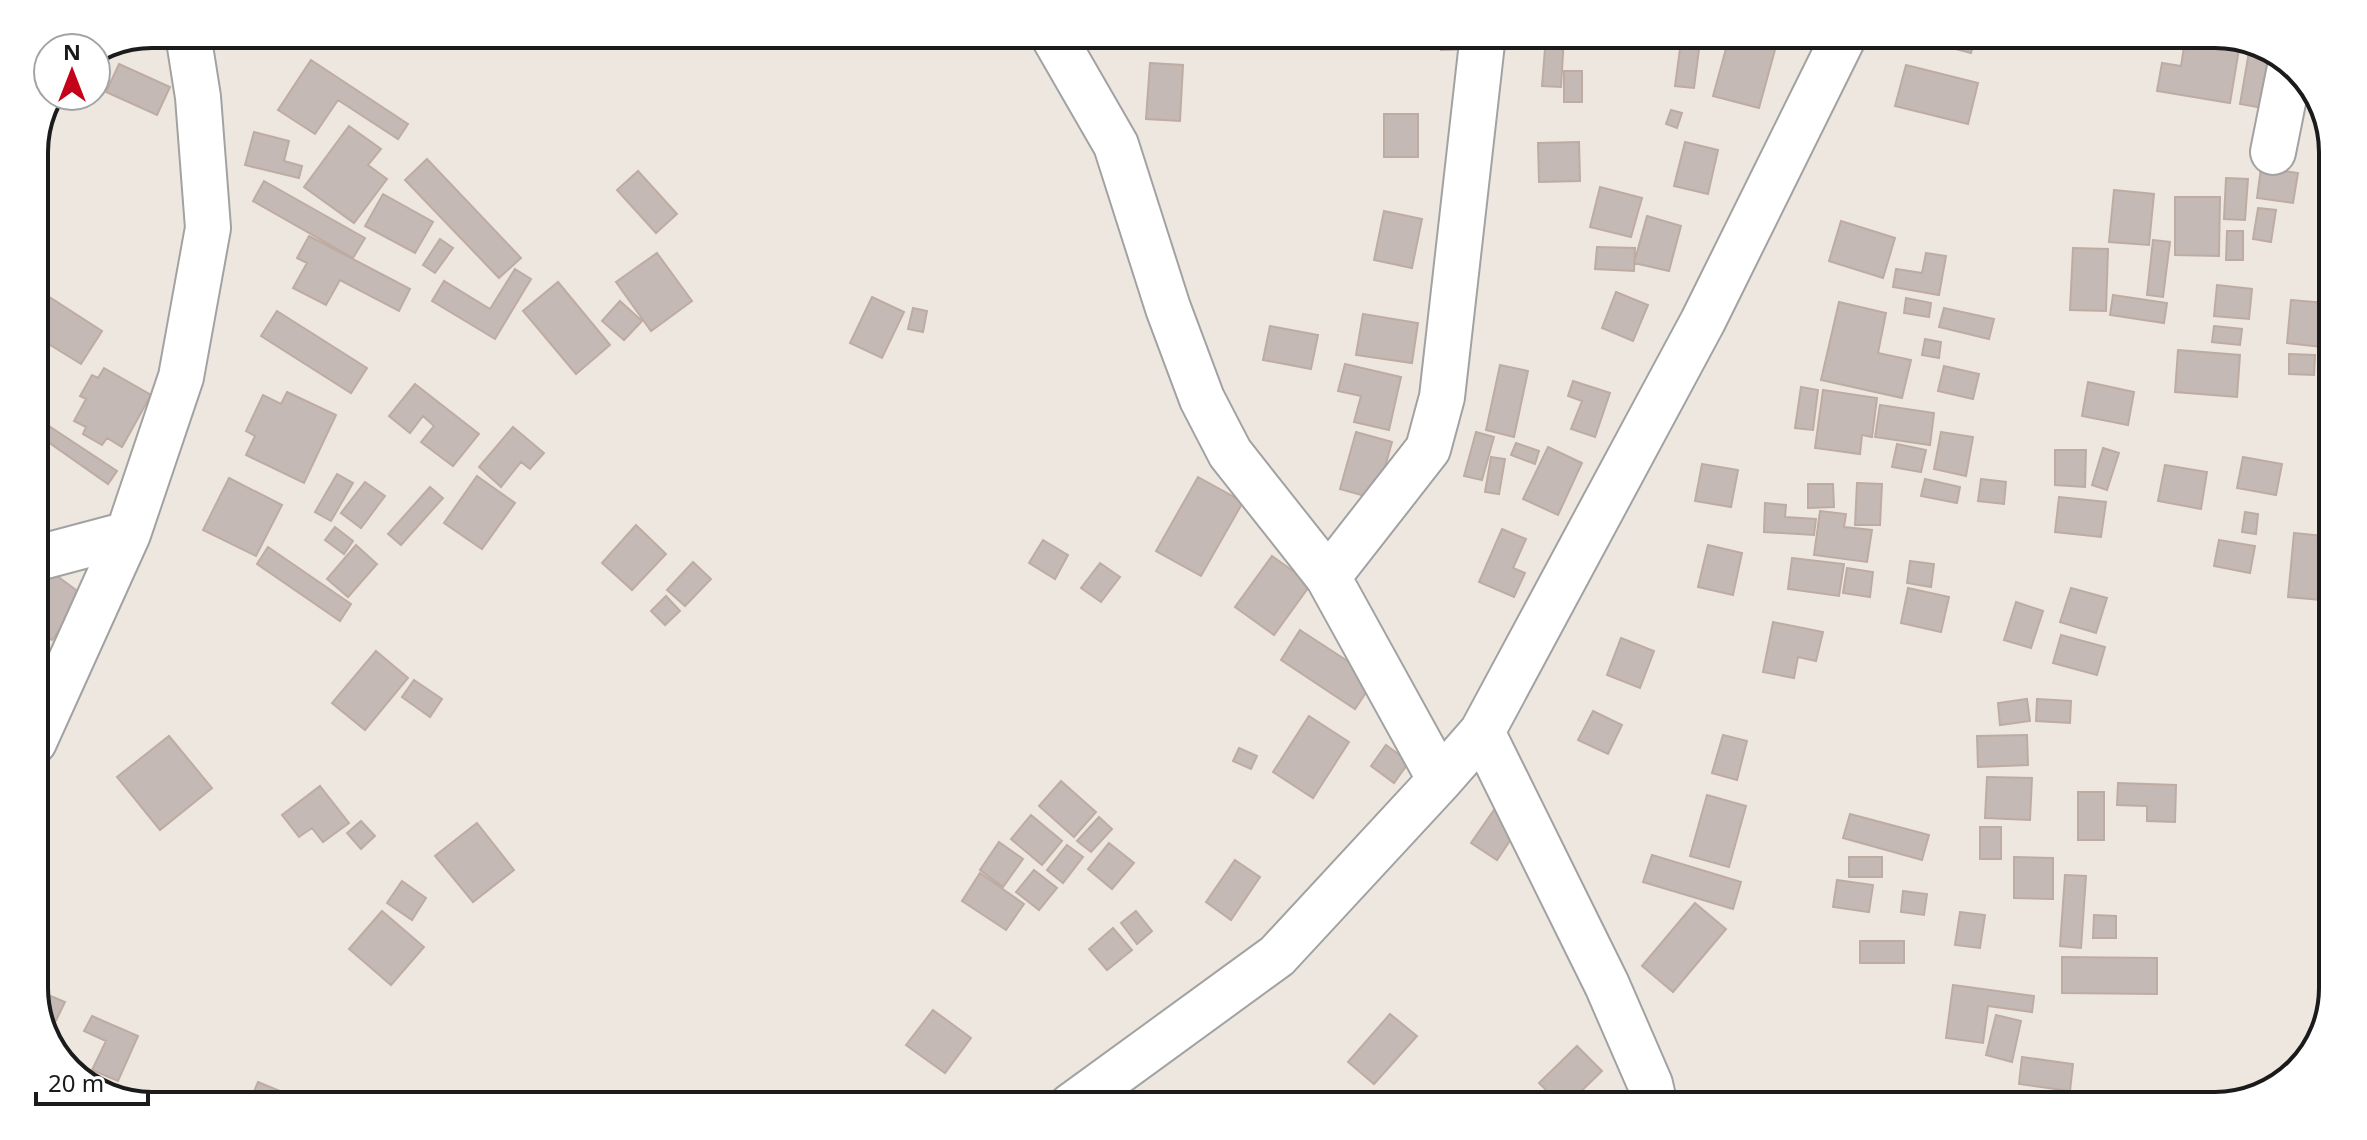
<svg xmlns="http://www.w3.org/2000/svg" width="2367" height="1140" viewBox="0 0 2367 1140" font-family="'Noto Sans',sans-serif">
	<rect width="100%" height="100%" fill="#ede7e0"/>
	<path fill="#c4b9b4" stroke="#beaca3" stroke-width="2" d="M 1440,34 L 1473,34 L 1474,49 L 1441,50 Z
		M 1682,34 L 1701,34 L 1694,88 L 1675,86 Z
		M 1730,34 L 1762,34 L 1778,39 L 1759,108 L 1713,96 Z
		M 1931,34 L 1976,34 L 1971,53 L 1929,42 Z
		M 2186,34 L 2240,43 L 2230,103 L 2157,91 L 2162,63 L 2181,66 Z
		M 1546,36 L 1564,37 L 1561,87 L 1542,86 Z
		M 2250,46 L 2271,50 L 2278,56 L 2269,109 L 2240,104 Z
		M 311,60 L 408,124 L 398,139 L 338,100 L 315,134 L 278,110 Z
		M 1150,63 L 1183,65 L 1180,121 L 1146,119 Z
		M 119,64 L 170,87 L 157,115 L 106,92 Z
		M 1906,65 L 1978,83 L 1968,124 L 1895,106 Z
		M 1564,71 L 1582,71 L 1582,102 L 1564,102 Z
		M 1671,110 L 1682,113 L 1677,128 L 1666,124 Z
		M 1384,114 L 1418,114 L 1418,157 L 1384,157 Z
		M 349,126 L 381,149 L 368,165 L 387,179 L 354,223 L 304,187 Z
		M 254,132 L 289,141 L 284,161 L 302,166 L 299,178 L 245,165 Z
		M 1579,142 L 1580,181 L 1539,182 L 1538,143 Z
		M 1685,142 L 1718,150 L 1708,194 L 1674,186 Z
		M 427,159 L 521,258 L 499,278 L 405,180 Z
		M 2261,168 L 2298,173 L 2293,203 L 2257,198 Z
		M 638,171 L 677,214 L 656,233 L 617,190 Z
		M 2226,178 L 2248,179 L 2245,220 L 2224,219 Z
		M 264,181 L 365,238 L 353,258 L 253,201 Z
		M 1600,187 L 1642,198 L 1631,237 L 1590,227 Z
		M 2114,190 L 2154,194 L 2149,245 L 2109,242 Z
		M 383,194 L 433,222 L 415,253 L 365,226 Z
		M 2175,197 L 2220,197 L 2219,256 L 2175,255 Z
		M 2258,208 L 2276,210 L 2271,242 L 2253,239 Z
		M 1384,211 L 1422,219 L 1412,268 L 1374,260 Z
		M 1647,216 L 1681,226 L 1669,271 L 1634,263 Z
		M 1841,221 L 1895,238 L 1883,278 L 1829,261 Z
		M 2227,231 L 2243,231 L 2243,260 L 2226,260 Z
		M 309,236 L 410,289 L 399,311 L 340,280 L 326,305 L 293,288 L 307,263 L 297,258 Z
		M 440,239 L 453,248 L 435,273 L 423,265 Z
		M 2153,240 L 2170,242 L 2163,297 L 2147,295 Z
		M 1597,247 L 1635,248 L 1634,271 L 1595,269 Z
		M 2073,248 L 2108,249 L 2106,311 L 2070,310 Z
		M 657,253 L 692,301 L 651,331 L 616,282 Z
		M 1926,253 L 1946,256 L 1939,295 L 1893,287 L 1896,269 L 1922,273 Z
		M 515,269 L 531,279 L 495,339 L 432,301 L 444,281 L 490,309 Z
		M 558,282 L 610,345 L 576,374 L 523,311 Z
		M 2217,285 L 2252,289 L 2249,319 L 2214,316 Z
		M 34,287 L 102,331 L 81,364 L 34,335 Z
		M 1616,292 L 1648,305 L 1633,341 L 1602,328 Z
		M 2113,295 L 2167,303 L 2164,323 L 2110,315 Z
		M 872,297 L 904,312 L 882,358 L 850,343 Z
		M 1906,298 L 1931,303 L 1929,317 L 1904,313 Z
		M 2291,300 L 2325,303 L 2321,347 L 2287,343 Z
		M 620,301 L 642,321 L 624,340 L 602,321 Z
		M 1839,302 L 1886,313 L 1878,353 L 1911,360 L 1902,398 L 1821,380 Z
		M 913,308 L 927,311 L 923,332 L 908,329 Z
		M 1944,308 L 1994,319 L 1989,339 L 1939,327 Z
		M 277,311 L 367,368 L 351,393 L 261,336 Z
		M 1363,314 L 1418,323 L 1412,363 L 1356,355 Z
		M 1270,326 L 1318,335 L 1311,369 L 1263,360 Z
		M 2214,326 L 2242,329 L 2240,345 L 2212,342 Z
		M 1925,339 L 1941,342 L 1939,358 L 1922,355 Z
		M 2178,350 L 2240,355 L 2237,397 L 2175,392 Z
		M 2289,354 L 2315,355 L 2314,375 L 2289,374 Z
		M 1345,364 L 1401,377 L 1389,430 L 1354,422 L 1361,396 L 1338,391 Z
		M 1500,365 L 1528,371 L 1514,437 L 1486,430 Z
		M 1944,366 L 1979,374 L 1973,399 L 1938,391 Z
		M 104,368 L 151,395 L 122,447 L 107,438 L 102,445 L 83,434 L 86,427 L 74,421 L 86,399 L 80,396 L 92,375 L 98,378 Z
		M 1573,381 L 1610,393 L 1595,437 L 1571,429 L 1582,401 L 1568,396 Z
		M 2088,382 L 2134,392 L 2128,425 L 2082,416 Z
		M 415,384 L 479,434 L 453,466 L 421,442 L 434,426 L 423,416 L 410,433 L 389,416 Z
		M 1801,387 L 1818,390 L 1813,430 L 1795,428 Z
		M 1823,390 L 1877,398 L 1872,437 L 1862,435 L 1860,454 L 1815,448 Z
		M 287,392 L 336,415 L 304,483 L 246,455 L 255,436 L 246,431 L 263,395 L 281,404 Z
		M 1880,405 L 1934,413 L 1930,445 L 1875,437 Z
		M 49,426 L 117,471 L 108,484 L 41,437 Z
		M 513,427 L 544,453 L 530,469 L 521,462 L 501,487 L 479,467 Z
		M 1356,432 L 1392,442 L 1376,499 L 1340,489 Z
		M 1476,432 L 1494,437 L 1482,480 L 1464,476 Z
		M 1941,432 L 1973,437 L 1966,476 L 1934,469 Z
		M 1516,443 L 1539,451 L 1535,464 L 1511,455 Z
		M 1897,444 L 1926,450 L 1921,472 L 1892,467 Z
		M 1548,447 L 1582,463 L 1558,515 L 1523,499 Z
		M 2103,448 L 2119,453 L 2107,490 L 2092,485 Z
		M 2055,450 L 2086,450 L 2085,487 L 2055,485 Z
		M 1491,457 L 1505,459 L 1499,494 L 1485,492 Z
		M 2243,457 L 2282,464 L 2276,495 L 2237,488 Z
		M 1702,464 L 1738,470 L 1731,507 L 1695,501 Z
		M 2165,465 L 2207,472 L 2201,509 L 2158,501 Z
		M 337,474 L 353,483 L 331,521 L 315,512 Z
		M 477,476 L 515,503 L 482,549 L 444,523 Z
		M 1198,477 L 1243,502 L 1201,576 L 1156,551 Z
		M 229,478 L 282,505 L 256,556 L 203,530 Z
		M 1925,479 L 1960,487 L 1957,503 L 1921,496 Z
		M 1981,479 L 2006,482 L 2004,504 L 1978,501 Z
		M 365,482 L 385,496 L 361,528 L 341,513 Z
		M 1857,483 L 1882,484 L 1880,525 L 1855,525 Z
		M 1808,484 L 1833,484 L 1834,507 L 1808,508 Z
		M 430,487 L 443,498 L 401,545 L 388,534 Z
		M 2059,497 L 2106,502 L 2101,537 L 2055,532 Z
		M 1765,503 L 1786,505 L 1785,517 L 1816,519 L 1814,535 L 1764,532 Z
		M 1820,511 L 1846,514 L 1844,527 L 1872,530 L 1867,562 L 1814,555 Z
		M 2245,512 L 2258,514 L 2256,534 L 2242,532 Z
		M 636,525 L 666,554 L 632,590 L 602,563 Z
		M 335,527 L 353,541 L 344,554 L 325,540 Z
		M 1502,529 L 1526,539 L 1513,568 L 1525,573 L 1514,597 L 1479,582 Z
		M 2294,533 L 2333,537 L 2332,601 L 2288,597 Z
		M 1043,540 L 1068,555 L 1055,579 L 1029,563 Z
		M 2219,540 L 2255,546 L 2250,573 L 2214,566 Z
		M 356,545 L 377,564 L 348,597 L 327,579 Z
		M 1708,545 L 1742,553 L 1733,595 L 1698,587 Z
		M 268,547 L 351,604 L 340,621 L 257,564 Z
		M 1272,556 L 1311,584 L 1274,635 L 1235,607 Z
		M 1792,558 L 1844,564 L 1839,596 L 1788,589 Z
		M 1910,561 L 1934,564 L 1931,587 L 1907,583 Z
		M 693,562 L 711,579 L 685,606 L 667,590 Z
		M 1100,563 L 1120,577 L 1101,602 L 1081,588 Z
		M 45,567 L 84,596 L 52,640 L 34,626 L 34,582 Z
		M 1847,568 L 1873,572 L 1870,597 L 1843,593 Z
		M 1908,588 L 1949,597 L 1941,632 L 1901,623 Z
		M 2071,588 L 2107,598 L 2096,633 L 2060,622 Z
		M 666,596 L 680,611 L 665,625 L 651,611 Z
		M 2016,602 L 2043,611 L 2031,648 L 2004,640 Z
		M 1773,622 L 1823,632 L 1816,661 L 1798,657 L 1794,678 L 1763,672 Z
		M 1300,630 L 1375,679 L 1355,709 L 1281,660 Z
		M 2061,635 L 2105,647 L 2097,675 L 2053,663 Z
		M 1621,638 L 1654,651 L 1640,688 L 1607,675 Z
		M 376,651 L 408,678 L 365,730 L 332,703 Z
		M 414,680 L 442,699 L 430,717 L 402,697 Z
		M 2027,699 L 2030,721 L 2000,725 L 1998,703 Z
		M 2037,699 L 2071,701 L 2070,723 L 2036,721 Z
		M 1593,711 L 1622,725 L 1608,754 L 1578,740 Z
		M 1309,716 L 1349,742 L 1313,798 L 1273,772 Z
		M 1723,735 L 1747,741 L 1737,780 L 1712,773 Z
		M 2027,735 L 2028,765 L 1978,767 L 1977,736 Z
		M 169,736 L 212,788 L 160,830 L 117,777 Z
		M 1386,745 L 1409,762 L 1394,783 L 1371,766 Z
		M 1239,748 L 1257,756 L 1251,769 L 1233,761 Z
		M 1987,777 L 2032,778 L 2030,820 L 1985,818 Z
		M 1061,781 L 1096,812 L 1074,837 L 1039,806 Z
		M 2118,783 L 2176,785 L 2175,822 L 2147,821 L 2147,806 L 2117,805 Z
		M 320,786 L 349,823 L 323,842 L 312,828 L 299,837 L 282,815 Z
		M 2078,792 L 2104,792 L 2104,840 L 2078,840 Z
		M 1707,795 L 1746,806 L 1729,867 L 1690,856 Z
		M 1494,810 L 1519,827 L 1497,860 L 1471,843 Z
		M 1850,814 L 1929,835 L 1922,860 L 1843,838 Z
		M 1031,815 L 1062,841 L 1042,865 L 1011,839 Z
		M 1099,817 L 1112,829 L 1091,852 L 1077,841 Z
		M 361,821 L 375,836 L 361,849 L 347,833 Z
		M 477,823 L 514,870 L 473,902 L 435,856 Z
		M 1980,827 L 2001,827 L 2001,859 L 1980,859 Z
		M 999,842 L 1023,859 L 1003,887 L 980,870 Z
		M 1109,843 L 1134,863 L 1112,889 L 1088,869 Z
		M 1067,845 L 1083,857 L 1063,883 L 1047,870 Z
		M 1652,855 L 1741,882 L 1733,909 L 1643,882 Z
		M 1849,857 L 1882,857 L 1882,877 L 1849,877 Z
		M 2014,857 L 2053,858 L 2053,899 L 2014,898 Z
		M 1235,860 L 1260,877 L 1231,920 L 1206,902 Z
		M 1034,870 L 1057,888 L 1039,910 L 1016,892 Z
		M 980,873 L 1024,904 L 1006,930 L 962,901 Z
		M 2065,875 L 2086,876 L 2081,948 L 2060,946 Z
		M 1837,880 L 1873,885 L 1869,912 L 1833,907 Z
		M 402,881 L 426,898 L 412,920 L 387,903 Z
		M 1903,891 L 1927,894 L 1924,915 L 1901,912 Z
		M 1695,903 L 1726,929 L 1673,992 L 1642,966 Z
		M 382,911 L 424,947 L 391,985 L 349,949 Z
		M 1136,911 L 1152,931 L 1137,944 L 1121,923 Z
		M 1960,912 L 1985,915 L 1980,948 L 1955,945 Z
		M 2094,915 L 2116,916 L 2116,938 L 2093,938 Z
		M 1113,928 L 1132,950 L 1107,970 L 1089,949 Z
		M 1860,941 L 1904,941 L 1904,963 L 1860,963 Z
		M 2062,957 L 2157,958 L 2157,994 L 2062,993 Z
		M 1953,985 L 2034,996 L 2032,1012 L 1988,1006 L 1983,1043 L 1946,1038 Z
		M 34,989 L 65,1002 L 48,1037 L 34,996 Z
		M 933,1010 L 971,1038 L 945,1073 L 906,1045 Z
		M 1390,1014 L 1417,1036 L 1374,1084 L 1348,1062 Z
		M 1996,1015 L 2021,1021 L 2012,1062 L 1986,1055 Z
		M 92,1016 L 138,1036 L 118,1081 L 92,1070 L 106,1041 L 84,1031 Z
		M 1577,1046 L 1602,1071 L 1566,1106 L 1562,1106 L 1539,1083 Z
		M 2022,1057 L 2073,1064 L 2070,1091 L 2019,1084 Z
		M 258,1082 L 292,1096 L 288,1106 L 256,1106 L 249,1103 Z"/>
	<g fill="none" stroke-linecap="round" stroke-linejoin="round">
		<g stroke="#a2a2a2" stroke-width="48">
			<path id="minor" d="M 1052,34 L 1116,145 L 1168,308 L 1202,399 L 1230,453 L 1328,577 L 1440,780
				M 2273,152 L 2290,67
				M 34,559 L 128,534
				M 1328,577 L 1428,449 L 1442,397 L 1483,34
				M 1482,732 L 1607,985 L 1650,1084 L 1655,1106
				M 34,742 L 128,534 L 181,377 L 208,228 L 198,97 L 188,34
				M 1071,1106 L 1277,956 L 1440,780 L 1482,732 L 1703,321 L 1845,34"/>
		</g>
		<use href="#minor" stroke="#fff" stroke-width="44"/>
	</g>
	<path d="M0 0H2367V1140H0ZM152 48H2215A104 104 0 0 1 2319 152V988A104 104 0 0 1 2215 1092H152A104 104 0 0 1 48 988V152A104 104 0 0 1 152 48Z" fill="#fff" fill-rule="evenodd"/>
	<path fill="none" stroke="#1b1b1b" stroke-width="4" d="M152 48H2215A104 104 0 0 1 2319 152V988A104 104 0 0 1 2215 1092H152A104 104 0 0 1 48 988V152A104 104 0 0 1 152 48Z"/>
	<g transform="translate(72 72)"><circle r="38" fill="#ffffff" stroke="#a4a4a4" stroke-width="2"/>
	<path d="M0-6L14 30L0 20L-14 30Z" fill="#c40219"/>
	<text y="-12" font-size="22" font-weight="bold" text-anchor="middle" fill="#1b1b1b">N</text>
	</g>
	<path d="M36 1092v12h112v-12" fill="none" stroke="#1b1b1b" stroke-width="4"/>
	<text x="48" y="1092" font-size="24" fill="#1b1b1b" stroke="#ffffff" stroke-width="6" paint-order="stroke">20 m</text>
</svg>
